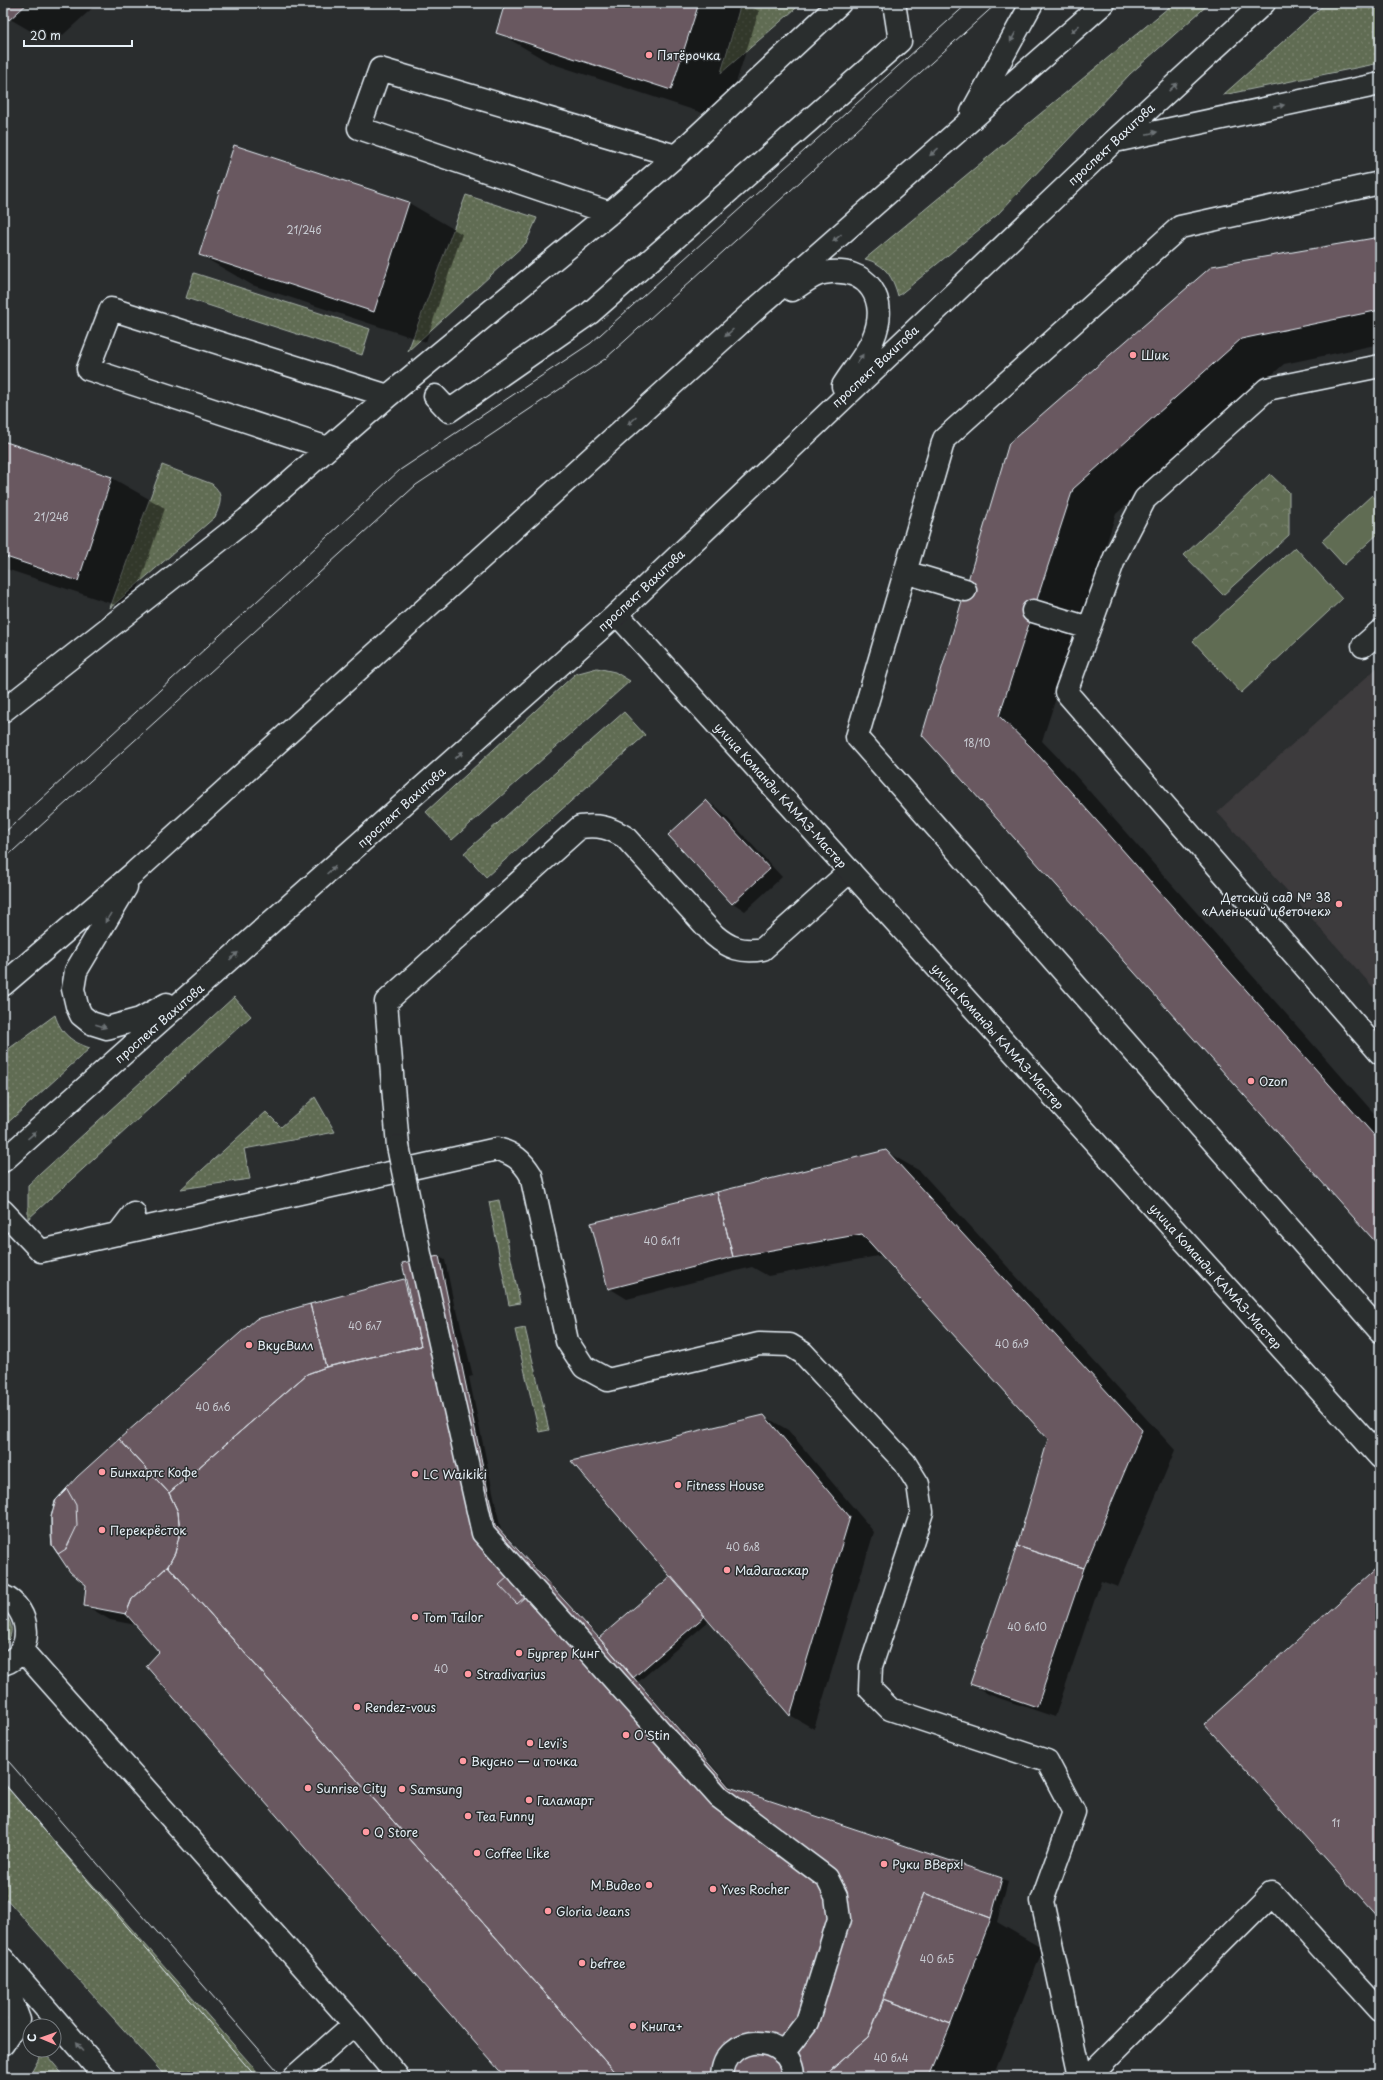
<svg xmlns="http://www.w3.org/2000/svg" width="1383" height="2080" viewBox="0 0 1383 2080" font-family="'Playpen Sans',sans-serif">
	<defs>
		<pattern id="grass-dots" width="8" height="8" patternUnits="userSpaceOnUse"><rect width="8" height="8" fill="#606c53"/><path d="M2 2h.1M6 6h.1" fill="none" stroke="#77816c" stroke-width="1.8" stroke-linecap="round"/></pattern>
		<pattern id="park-crowns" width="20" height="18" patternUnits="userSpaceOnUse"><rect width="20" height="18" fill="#606c53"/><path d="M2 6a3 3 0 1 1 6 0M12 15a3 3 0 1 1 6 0" fill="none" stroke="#77816c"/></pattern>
	</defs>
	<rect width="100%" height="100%" fill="#2a2d2e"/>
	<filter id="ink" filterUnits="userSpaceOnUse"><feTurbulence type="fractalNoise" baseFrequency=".025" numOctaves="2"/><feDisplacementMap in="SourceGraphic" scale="8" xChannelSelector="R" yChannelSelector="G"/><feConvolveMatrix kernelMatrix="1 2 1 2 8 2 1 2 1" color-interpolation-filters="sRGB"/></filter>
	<g filter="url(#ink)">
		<path fill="#3d3a3d" d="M 1380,665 L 1380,995 L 1217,812 Z"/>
		<path fill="url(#grass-dots)" stroke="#a4aea6" d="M 741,3 L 802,3 L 721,73 Z
			M 1174,3 L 1210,3 L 1130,74 L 997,215 L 898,296 C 893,277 885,264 865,259 Z
			M 1326,3 L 1380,3 L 1380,63 L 1223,95 Z
			M 466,195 L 537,218 L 526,243 L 408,351 Z
			M 194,273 L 370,329 L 362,355 L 186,298 Z
			M 162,465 L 212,484 C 224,494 221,503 215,517 L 110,608 Z
			M 597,668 L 615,672 L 630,681 L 452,840 L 426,812 L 575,674 Z
			M 624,712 L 645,735 L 486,877 L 464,853 Z
			M 234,997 L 251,1016 L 28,1219 L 28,1185 Z
			M 55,1015 C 61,1034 72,1042 90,1048 L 3,1127 L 3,1053 Z
			M 315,1097 L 335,1132 L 244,1149 L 250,1179 L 181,1189 L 266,1112 L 281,1127 Z
			M 499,1200 L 520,1303 L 509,1305 L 489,1202 Z
			M 525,1328 L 549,1430 L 539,1432 L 515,1330 Z
			M 3,1613 C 14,1622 14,1637 3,1646 Z
			M 3,1783 L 262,2077 L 166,2077 L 3,1895 Z
			M 43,2051 L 65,2077 L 29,2077 Z"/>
		<path fill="url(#park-crowns)" stroke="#a4aea6" d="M 1270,474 L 1289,492 L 1289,535 L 1223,595 L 1184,555 Z"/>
		<path fill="#606c53" stroke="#a4aea6" d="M 1372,495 L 1380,504 L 1380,532 L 1344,565 L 1322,541 Z
			M 1295,547 L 1342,599 L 1241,693 L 1193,641 Z"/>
		<path fill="#0007" d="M 3,3 L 98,3 L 53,44 L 10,19 L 3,11 Z
			M 506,3 L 744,3 L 759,11 L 724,120 L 550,63 L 497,32 Z
			M 235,146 L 409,203 L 462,234 L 426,342 L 252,285 L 200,255 Z
			M 1380,238 L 1380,344 L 1284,364 L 1116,514 L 1042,741 L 1075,775 L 1380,1120 L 1380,1246 L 923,734 L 1010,444 Z
			M 3,442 L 112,478 L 165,508 L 131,610 L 3,568 Z
			M 706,801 L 718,808 L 782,877 L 745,911 L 733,903 L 670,835 Z
			M 885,1151 L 920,1171 L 1175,1450 L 1118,1587 L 1101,1581 L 1055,1717 L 990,1695 L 971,1684 L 1019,1545 L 1049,1438 L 883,1255 L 768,1276 L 752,1267 L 627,1299 L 609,1288 Z
			M 439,1257 L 445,1260 L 455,1309 L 457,1310 L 473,1376 L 469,1377 L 501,1530 L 600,1638 L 672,1577 L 764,1416 L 788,1430 L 874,1532 L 814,1729 L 790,1715 L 709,1621 L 638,1682 L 733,1789 L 1008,1882 L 997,1922 L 1043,1949 L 993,2077 L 507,2077 L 160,1652 L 136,1625 L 110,1620 L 85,1605 L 256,1320 L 404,1280 L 407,1281 Z"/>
		<path fill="#695860" stroke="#e8f1f8" d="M 3,3 L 28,3 L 9,20 L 3,13 Z
			M 505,3 L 699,3 L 671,90 L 496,33 Z
			M 234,145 L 409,202 L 374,312 L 199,255 Z
			M 1380,237 L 1380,310 L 1241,339 L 1073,489 L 999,716 L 1032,748 L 1113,839 L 1380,1142 L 1380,1247 L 922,735 L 1009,443 L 1212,266 Z
			M 3,441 L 112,477 L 78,581 L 3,556 Z
			M 706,800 L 770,869 L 732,904 L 668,835 Z
			M 886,1150 L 1142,1430 L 1084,1568 L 1017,1546 L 1048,1439 L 862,1234 L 733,1257 L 717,1192 Z
			M 717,1192 L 733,1257 L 608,1289 L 591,1223 Z
			M 439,1256 L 495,1525 L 599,1638 L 729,1787 L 1002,1878 L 991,1918 L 924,1893 L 868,2038 L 823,2077 L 619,2077 L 168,1566 L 175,1553 L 180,1532 L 178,1512 L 169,1493 L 307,1374 L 326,1367 L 421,1346 L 402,1263 Z
			M 404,1279 L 421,1346 L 326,1367 L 310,1304 Z
			M 310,1304 L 326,1367 L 307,1374 L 169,1493 L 119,1439 L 256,1319 Z
			M 764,1415 L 850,1517 L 790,1716 L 571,1461 Z
			M 119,1439 L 169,1493 L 178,1512 L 180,1532 L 175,1553 L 168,1566 L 132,1599 L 126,1614 L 84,1606 L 86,1585 L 70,1572 L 52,1545 L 51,1535 L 51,1517 L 56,1500 L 77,1477 Z
			M 67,1489 L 76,1505 L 77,1526 L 66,1549 L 58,1554 L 52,1545 L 51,1517 L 55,1501 Z
			M 1017,1546 L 1084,1568 L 1037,1707 L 970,1684 Z
			M 168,1566 L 619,2077 L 505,2077 L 146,1666 L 159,1652 L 126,1614 L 132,1599 Z
			M 1379,1566 L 1380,1568 L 1380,1920 L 1204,1724 Z
			M 509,1576 L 526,1596 L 517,1604 L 499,1585 Z
			M 671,1576 L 705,1616 L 633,1678 L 599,1638 Z
			M 924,1893 L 991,1918 L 951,2024 L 884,1999 Z
			M 884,1999 L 951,2024 L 929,2077 L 823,2077 L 868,2038 Z"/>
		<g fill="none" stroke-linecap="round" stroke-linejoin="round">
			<g stroke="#e8f1f8" stroke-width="25">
				<path id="lane" d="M 1380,183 L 1180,227 L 944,439 L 857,737 L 1380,1331
					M 610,213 L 359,128 L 380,69 L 676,156
					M 1380,366 L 1267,389 L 1145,499 L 1115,557 L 1066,692 L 1380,1053
					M 435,396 L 449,411 L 590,313 L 900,41 L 894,3
					M 328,448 L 88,369 L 111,309 L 388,396
					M 905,572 L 965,590
					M 1033,611 L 1089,628
					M 1363,646 L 1380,631
					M 3,711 L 247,519 L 388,396 L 610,213 L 676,156 L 840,3
					M 398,1146 L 386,1002 L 580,827 C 600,825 608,827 625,837 L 714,935 C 729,948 742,953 763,949 L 850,871
					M 3,1211 L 41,1251 L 497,1149 C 513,1153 522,1160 531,1175 L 567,1341 L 584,1367 L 608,1380 L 759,1344 L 790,1345 L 803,1353 L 905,1463 L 918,1484 L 922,1512 L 871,1666 L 870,1689 L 890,1709 L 1047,1761 L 1074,1812 L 1042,1901 L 1080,2077
					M 118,1234 L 134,1213
					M 421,1259 L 483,1533 L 719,1797 L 827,1878 L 836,1896 L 839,1919 L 807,2022 L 783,2053
					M 3,1596 C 31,1608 36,1654 3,1664
					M 21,1649 L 354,2024 L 398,2077
					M 294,2077 L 354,2024
					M 722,2077 C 723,2031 793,2032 793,2077
					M 1088,2077 L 1272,1893 L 1380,2011"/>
			</g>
			<g stroke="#e8f1f8" stroke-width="25">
				<path id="street" d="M 617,614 L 1380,1457"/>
			</g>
			<g stroke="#e8f1f8" stroke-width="25">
				<path id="secondary" d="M 972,112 L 1032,3
					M 1115,141 L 1380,84
					M 792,290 C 801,285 813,274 824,273 C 868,265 890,300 873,339 C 866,356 852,371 843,386
					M 126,887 L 76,971 L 73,989 L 77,1006 L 81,1015 L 91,1023 L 107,1028 L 140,1019 L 167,1004
					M 3,985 L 135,872 L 749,315 L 1104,3
					M 3,1161 L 617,614 L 1114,141 L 1264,3
					M 3,1959 L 105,2077
					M 3,1978 L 19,2020 L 3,2044"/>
			</g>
			<use href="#lane" stroke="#2a2d2e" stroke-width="22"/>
			<use href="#street" stroke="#2a2d2e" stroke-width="22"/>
			<use href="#secondary" stroke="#2a2d2e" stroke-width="22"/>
			<path stroke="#e8f1f8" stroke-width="1" d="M 3,834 L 400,470 L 591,343 L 968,3
				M 3,860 L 416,485 L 605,359 L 997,3
				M 3,1755 L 283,2077
				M 3,1782 L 256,2077"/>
			<g stroke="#e8f1f8" stroke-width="25" stroke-linecap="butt">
				<path id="lane-bridge" d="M 398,1146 L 421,1259"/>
			</g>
			<use href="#lane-bridge" stroke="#2a2d2e" stroke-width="22"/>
		</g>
		<defs><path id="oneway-solid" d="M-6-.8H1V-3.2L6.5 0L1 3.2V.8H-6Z"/></defs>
		<g fill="#6c7275">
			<use href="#oneway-solid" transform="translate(1075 29) rotate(139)"/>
			<use href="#oneway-solid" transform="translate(1013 37) rotate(119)"/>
			<use href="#oneway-solid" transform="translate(1173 87) rotate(-43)"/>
			<use href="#oneway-solid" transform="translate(1279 106) rotate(-12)"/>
			<use href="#oneway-solid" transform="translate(1152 133) rotate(-12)"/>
			<use href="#oneway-solid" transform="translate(934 152) rotate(139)"/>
			<use href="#oneway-solid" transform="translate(837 238) rotate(139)"/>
			<use href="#oneway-solid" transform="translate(729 333) rotate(138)"/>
			<use href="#oneway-solid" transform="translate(860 359) rotate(-57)"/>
			<use href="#oneway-solid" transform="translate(632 421) rotate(138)"/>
			<use href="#oneway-solid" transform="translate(459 755) rotate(-42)"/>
			<use href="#oneway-solid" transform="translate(331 870) rotate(-42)"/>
			<use href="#oneway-solid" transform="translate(108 918) rotate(121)"/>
			<use href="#oneway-solid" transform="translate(234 956) rotate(-42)"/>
			<use href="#oneway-solid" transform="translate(101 1026) rotate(18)"/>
			<use href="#oneway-solid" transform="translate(32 1135) rotate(-41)"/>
			<use href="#oneway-solid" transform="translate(79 2047) rotate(-131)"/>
		</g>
	</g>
	<g fill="#ff9aa2" stroke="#2a2d2e" stroke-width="1.5">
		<circle cx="649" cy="55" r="4"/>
		<circle cx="1133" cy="355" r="4"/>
		<circle cx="1339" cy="904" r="4"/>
		<circle cx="1251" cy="1081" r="4"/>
		<circle cx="249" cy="1345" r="4"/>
		<circle cx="102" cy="1472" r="4"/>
		<circle cx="415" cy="1474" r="4"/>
		<circle cx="678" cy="1485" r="4"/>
		<circle cx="102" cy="1530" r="4"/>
		<circle cx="727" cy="1570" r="4"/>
		<circle cx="415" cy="1617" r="4"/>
		<circle cx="519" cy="1653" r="4"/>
		<circle cx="468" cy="1674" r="4"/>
		<circle cx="357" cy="1707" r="4"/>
		<circle cx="626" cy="1735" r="4"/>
		<circle cx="530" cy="1743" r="4"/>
		<circle cx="463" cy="1761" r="4"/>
		<circle cx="308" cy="1788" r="4"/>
		<circle cx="402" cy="1789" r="4"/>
		<circle cx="529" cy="1800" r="4"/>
		<circle cx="468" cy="1816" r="4"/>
		<circle cx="366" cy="1832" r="4"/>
		<circle cx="477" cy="1853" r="4"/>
		<circle cx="884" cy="1864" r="4"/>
		<circle cx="649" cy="1885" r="4"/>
		<circle cx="713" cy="1889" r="4"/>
		<circle cx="548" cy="1911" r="4"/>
		<circle cx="582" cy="1963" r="4"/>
		<circle cx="633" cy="2026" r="4"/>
	</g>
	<g text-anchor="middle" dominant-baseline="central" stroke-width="3" stroke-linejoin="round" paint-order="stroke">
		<g font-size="10" fill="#c8cbd2">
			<text x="304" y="229">21/24б</text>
			<text x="51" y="516">21/24в</text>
			<text x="977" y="742">18/10</text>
			<text x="662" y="1240">40 бл11</text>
			<text x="365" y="1325">40 бл7</text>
			<text x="1012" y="1343">40 бл9</text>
			<text x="213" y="1406">40 бл6</text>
			<text x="743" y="1546">40 бл8</text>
			<text x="1027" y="1626">40 бл10</text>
			<text x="441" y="1668">40</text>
			<text x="1336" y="1822">11</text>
			<text x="937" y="1958">40 бл5</text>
			<text x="891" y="2057">40 бл4</text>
		</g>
		<g font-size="12" fill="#e8f1f8" stroke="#2a2d2e" text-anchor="start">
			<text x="657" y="55">Пятёрочка</text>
			<text x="1141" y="355">Шик</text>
			<text x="1331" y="897" text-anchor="end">Детский сад № 38<tspan x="1331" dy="14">«Аленький цветочек»</tspan></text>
			<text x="1259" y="1081">Ozon</text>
			<text x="257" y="1345">ВкусВилл</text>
			<text x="110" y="1472">Бинхартс Кофе</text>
			<text x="423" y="1474">LC Waikiki</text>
			<text x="686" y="1485">Fitness House</text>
			<text x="110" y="1530">Перекрёсток</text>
			<text x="735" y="1570">Мадагаскар</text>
			<text x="423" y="1617">Tom Tailor</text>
			<text x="527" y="1653">Бургер Кинг</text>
			<text x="476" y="1674">Stradivarius</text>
			<text x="365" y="1707">Rendez-vous</text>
			<text x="634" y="1735">O'Stin</text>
			<text x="538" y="1743">Levi's</text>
			<text x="471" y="1761">Вкусно — и точка</text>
			<text x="316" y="1788">Sunrise City</text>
			<text x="410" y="1789">Samsung</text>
			<text x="537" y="1800">Галамарт</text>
			<text x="476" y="1816">Tea Funny</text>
			<text x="374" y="1832">Q Store</text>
			<text x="485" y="1853">Coffee Like</text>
			<text x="892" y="1864">Руки ВВерх!</text>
			<text x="641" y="1885" text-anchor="end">М.Видео</text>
			<text x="721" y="1889">Yves Rocher</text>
			<text x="556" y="1911">Gloria Jeans</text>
			<text x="590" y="1963">befree</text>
			<text x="641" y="2026">Книга+</text>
		</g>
		<g font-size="12" fill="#e8f1f8" stroke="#2a2d2e">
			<text transform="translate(1111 144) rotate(-43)">проспект Вахитова</text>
			<text transform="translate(875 366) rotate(-43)">проспект Вахитова</text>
			<text transform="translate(641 590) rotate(-43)">проспект Вахитова</text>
			<text transform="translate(781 795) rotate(48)">улица Команды КАМАЗ-Мастер</text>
			<text transform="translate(401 807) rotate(-42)">проспект Вахитова</text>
			<text transform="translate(159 1023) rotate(-41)">проспект Вахитова</text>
			<text transform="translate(998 1036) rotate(48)">улица Команды КАМАЗ-Мастер</text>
			<text transform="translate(1216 1276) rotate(48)">улица Команды КАМАЗ-Мастер</text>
		</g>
	</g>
	<rect width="1383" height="2080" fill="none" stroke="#2a2d2e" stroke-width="16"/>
	<rect x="8" y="8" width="1367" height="2064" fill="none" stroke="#e8f1f8" stroke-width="1.5" filter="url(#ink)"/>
	<g transform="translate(42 2038) rotate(272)"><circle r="19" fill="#2a2d2e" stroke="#767b7f"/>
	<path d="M0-3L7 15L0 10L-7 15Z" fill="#ff9aa2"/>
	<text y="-6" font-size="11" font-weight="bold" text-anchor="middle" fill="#e8f1f8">С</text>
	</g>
	<path d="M24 40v6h108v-6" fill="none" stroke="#e8f1f8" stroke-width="2"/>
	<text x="30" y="40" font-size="12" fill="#e8f1f8" stroke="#2a2d2e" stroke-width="3" paint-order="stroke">20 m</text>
</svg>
